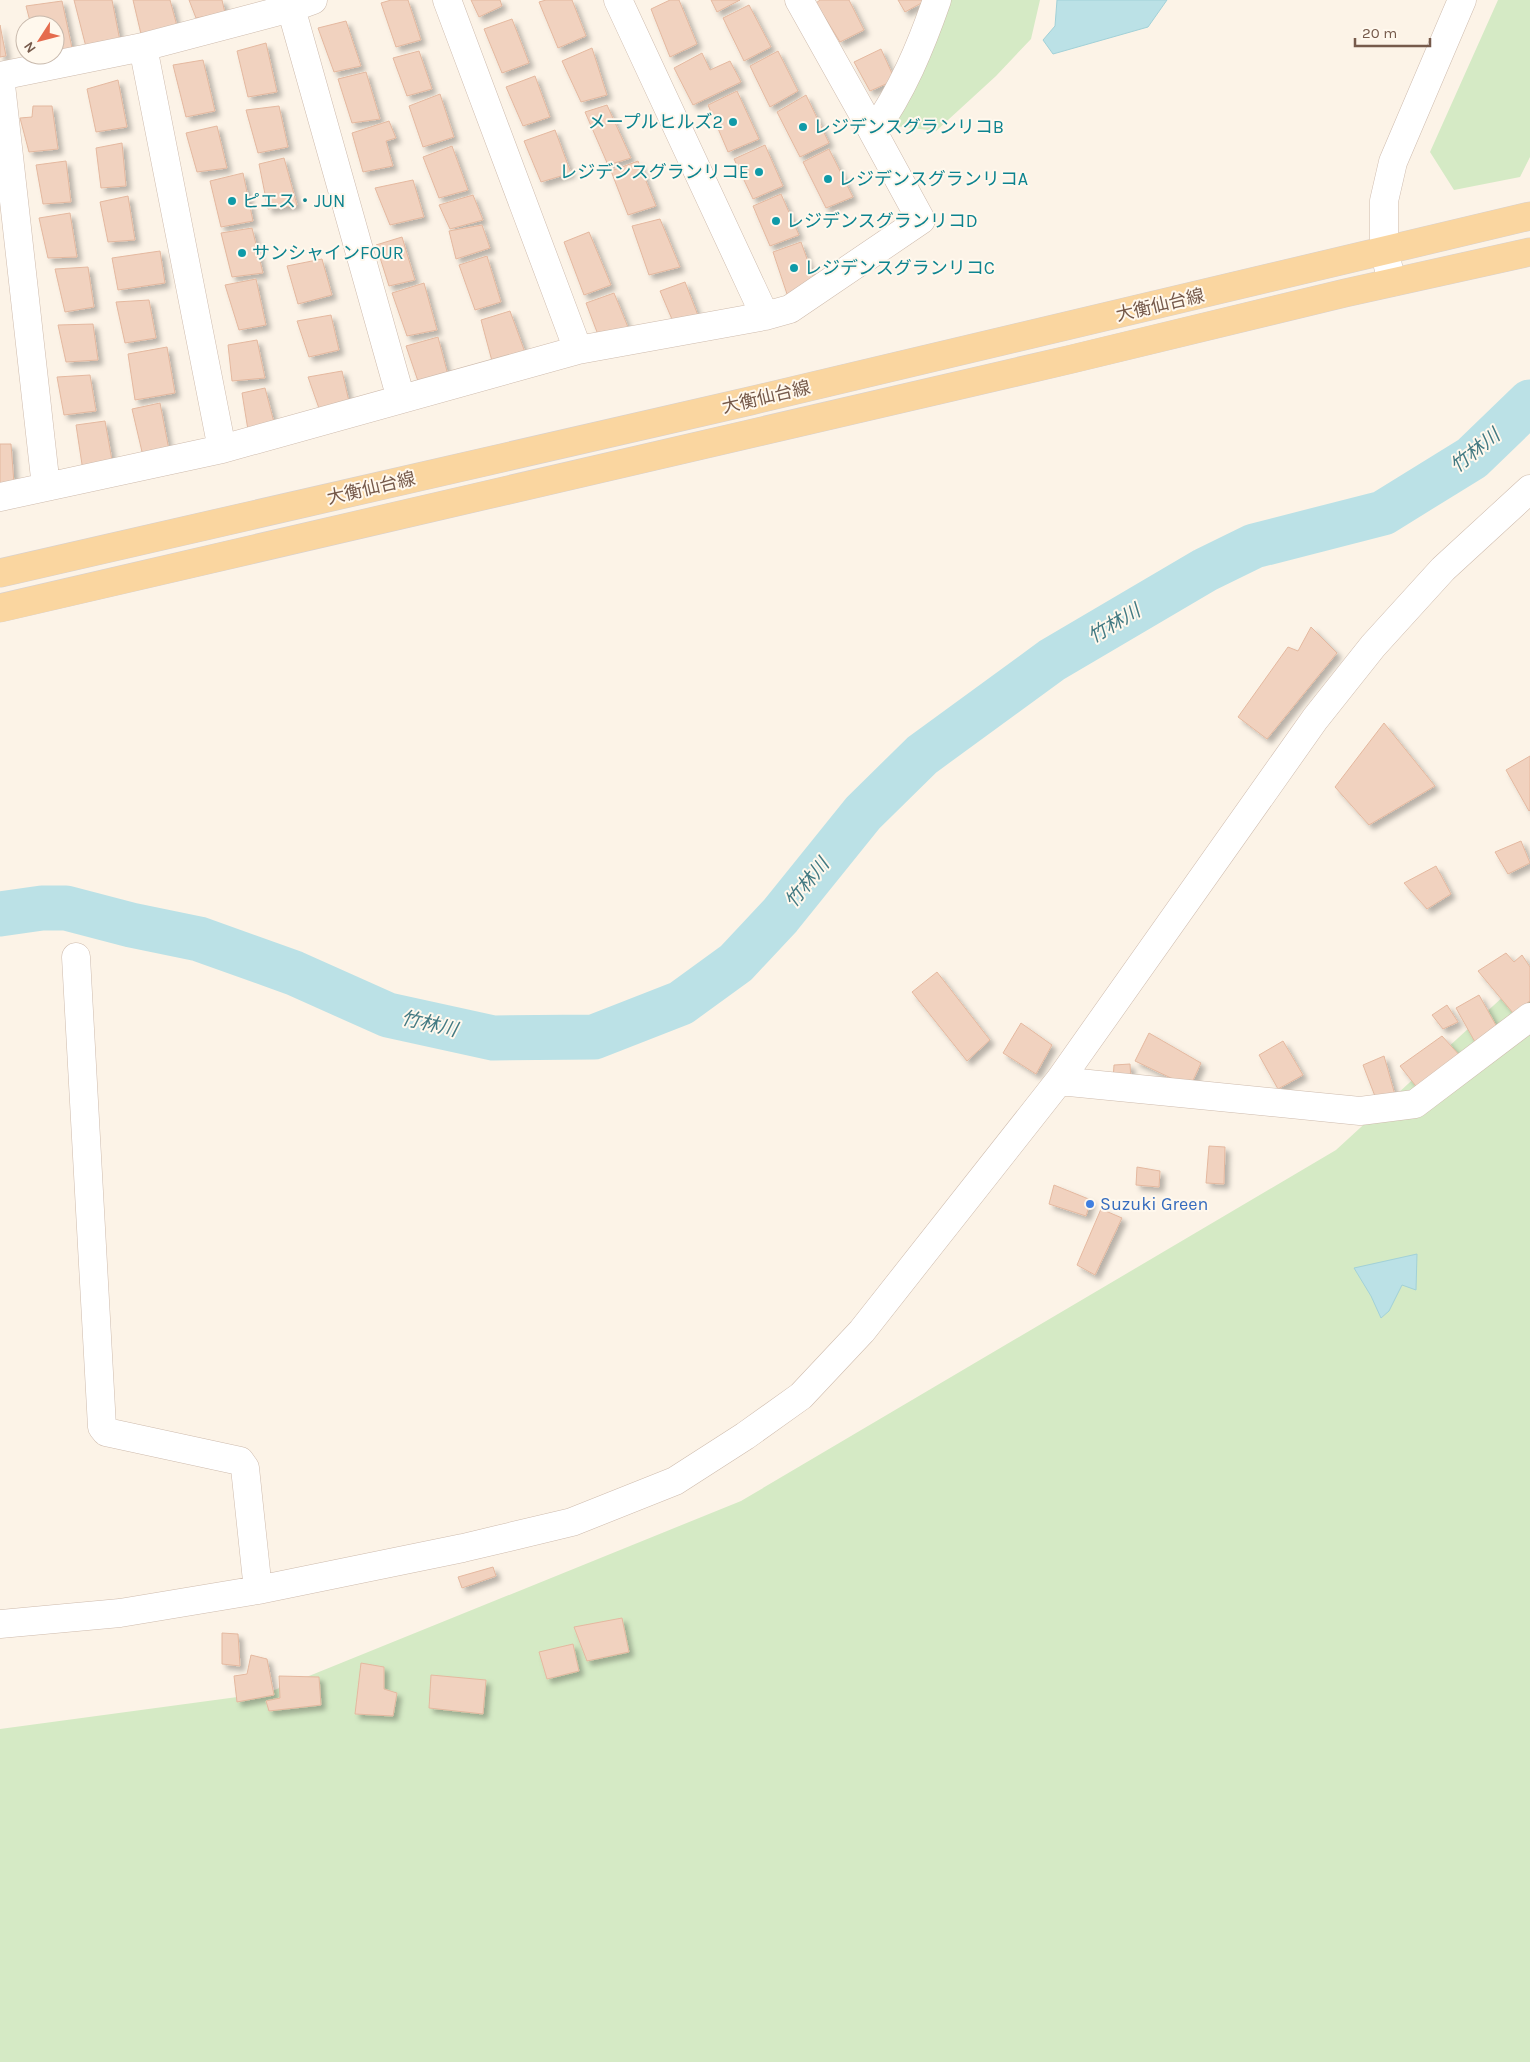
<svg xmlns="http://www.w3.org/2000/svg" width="1530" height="2062" viewBox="0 0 1530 2062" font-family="Karla,'Noto Sans JP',sans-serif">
	<defs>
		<filter id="shadow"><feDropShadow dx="4.5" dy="4.5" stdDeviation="2.5" flood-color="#0004"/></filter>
	</defs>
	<rect width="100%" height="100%" fill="#fcf3e7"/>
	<path fill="#d5eac5" d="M 946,0 L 1040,0 L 1031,39 L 996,76 L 936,131 L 895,126 Z
		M 1498,0 L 1530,0 L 1530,157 L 1520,177 L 1454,190 L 1430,152 Z
		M 1530,972 L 1530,2062 L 0,2062 L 0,1729 L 267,1693 L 741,1501 L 1336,1150 Z"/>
	<path fill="#bbe1e6" stroke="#a2d1d8" d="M 1057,0 L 1167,0 L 1148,27 L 1053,54 L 1043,40 L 1055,26 Z
		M 1417,1254 L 1416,1290 L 1402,1285 L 1389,1311 L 1381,1318 L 1371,1296 L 1354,1268 Z"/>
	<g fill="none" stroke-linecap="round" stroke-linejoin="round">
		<path stroke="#bbe1e6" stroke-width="45" d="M 0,914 L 42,908 L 66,908 L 131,925 L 199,939 L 294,973 L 388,1015 L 493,1038 L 594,1037 L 681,1003 L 736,963 L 780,916 L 863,813 L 922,755 L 1052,660 L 1205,570 L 1254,546 L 1383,513 L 1472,458 L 1530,402"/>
	</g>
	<path fill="#f1d2bf" stroke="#e4b89f" filter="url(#shadow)" d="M 74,0 L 112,0 L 120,41 L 86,47 Z
		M 133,0 L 170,0 L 177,26 L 141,34 Z
		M 189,0 L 222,0 L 225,13 L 196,18 Z
		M 391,0 L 408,0 L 421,40 L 396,47 L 381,3 Z
		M 471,0 L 500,0 L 502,6 L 479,17 Z
		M 546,0 L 572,0 L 586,36 L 558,48 L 539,2 Z
		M 670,0 L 679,0 L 697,44 L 670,57 L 651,9 Z
		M 711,0 L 740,0 L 717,12 Z
		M 820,0 L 849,0 L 864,30 L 840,42 L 816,3 Z
		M 898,0 L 927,0 L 905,12 Z
		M 62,1 L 72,48 L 55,50 L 55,25 L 31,25 L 26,6 Z
		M 749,5 L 771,47 L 744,61 L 723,18 Z
		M 512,19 L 529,63 L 502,73 L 484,29 Z
		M 346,21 L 361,66 L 334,72 L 318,28 Z
		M 0,25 L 6,56 L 0,57 Z
		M 266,43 L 277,92 L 248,97 L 237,51 Z
		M 592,48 L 607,95 L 581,102 L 562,61 Z
		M 881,49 L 895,80 L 870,91 L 854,62 Z
		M 419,51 L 432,89 L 407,96 L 393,58 Z
		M 778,51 L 798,91 L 770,107 L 750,66 Z
		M 702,53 L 710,70 L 730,61 L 741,82 L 693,105 L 674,68 Z
		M 203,60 L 215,111 L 186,117 L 173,65 Z
		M 366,72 L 380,119 L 352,123 L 338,79 Z
		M 535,76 L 550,117 L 523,126 L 506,87 Z
		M 118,80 L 127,127 L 96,132 L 87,89 Z
		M 737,91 L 759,139 L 728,152 L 708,105 Z
		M 440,94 L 454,137 L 423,147 L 409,106 Z
		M 806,95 L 829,143 L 800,157 L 777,112 Z
		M 607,105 L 631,158 L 608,165 L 585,112 Z
		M 33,106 L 52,106 L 58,149 L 29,152 L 20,118 L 32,117 Z
		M 279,106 L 288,147 L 258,153 L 246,110 Z
		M 389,121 L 396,138 L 386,141 L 393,166 L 363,172 L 352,133 Z
		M 217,126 L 227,168 L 197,172 L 186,133 Z
		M 555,130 L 571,173 L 541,182 L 524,141 Z
		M 122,143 L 126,186 L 101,188 L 96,148 Z
		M 765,145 L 783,186 L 753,199 L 734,159 Z
		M 452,146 L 468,190 L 439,198 L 423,157 Z
		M 829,149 L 853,197 L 826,208 L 803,162 Z
		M 284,158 L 297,205 L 268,209 L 259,164 Z
		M 66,161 L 71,202 L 43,204 L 36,165 Z
		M 638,161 L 656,206 L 628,215 L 611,171 Z
		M 243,173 L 253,221 L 221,227 L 210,181 Z
		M 413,180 L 424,217 L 390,225 L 375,188 Z
		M 781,194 L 799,235 L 770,246 L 753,206 Z
		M 473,195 L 483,220 L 450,229 L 439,205 Z
		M 128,196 L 135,240 L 108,242 L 100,202 Z
		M 70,213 L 77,257 L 48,258 L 39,218 Z
		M 660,219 L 680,267 L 649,275 L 632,226 Z
		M 482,225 L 490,248 L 456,259 L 449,231 Z
		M 252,228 L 263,273 L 232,277 L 221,233 Z
		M 589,232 L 611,285 L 584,295 L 564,242 Z
		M 402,237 L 415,280 L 389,286 L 376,245 Z
		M 801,242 L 816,284 L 787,294 L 773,252 Z
		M 160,251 L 165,283 L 118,290 L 112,258 Z
		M 487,256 L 501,302 L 475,310 L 459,265 Z
		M 322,259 L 332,295 L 298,304 L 287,266 Z
		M 88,267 L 94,307 L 65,312 L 55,269 Z
		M 256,279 L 266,325 L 239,330 L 225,285 Z
		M 685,282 L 699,318 L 674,324 L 660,291 Z
		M 424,283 L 437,330 L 407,336 L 392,293 Z
		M 614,293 L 630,332 L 600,340 L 586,303 Z
		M 149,300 L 156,338 L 125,343 L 116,302 Z
		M 510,311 L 526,355 L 492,361 L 481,320 Z
		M 331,315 L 339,350 L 309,357 L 297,321 Z
		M 93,324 L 98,360 L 66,362 L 58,325 Z
		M 438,337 L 449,379 L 420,387 L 406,346 Z
		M 257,340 L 265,378 L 232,381 L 228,345 Z
		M 167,347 L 175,393 L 135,400 L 128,354 Z
		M 342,371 L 350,406 L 321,414 L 308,377 Z
		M 90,375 L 96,411 L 64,415 L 57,377 Z
		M 265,388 L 275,426 L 248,430 L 242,393 Z
		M 160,403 L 169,450 L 143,456 L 132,409 Z
		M 105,421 L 113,466 L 83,471 L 76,425 Z
		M 0,444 L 11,444 L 14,484 L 0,484 Z
		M 1311,627 L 1337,653 L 1267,739 L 1238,717 L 1288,647 L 1298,651 Z
		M 1384,723 L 1435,786 L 1369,825 L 1335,787 Z
		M 1530,756 L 1530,810 L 1529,811 L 1506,770 Z
		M 1521,841 L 1530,863 L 1508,874 L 1495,852 Z
		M 1436,866 L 1451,894 L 1427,909 L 1404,883 Z
		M 1506,953 L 1514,962 L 1522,955 L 1530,967 L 1530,1001 L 1513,1013 L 1478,971 Z
		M 937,972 L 990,1040 L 967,1061 L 912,992 Z
		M 1479,995 L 1497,1027 L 1475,1042 L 1456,1008 Z
		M 1447,1005 L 1458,1022 L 1443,1029 L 1432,1015 Z
		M 1021,1023 L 1052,1045 L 1036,1074 L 1003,1053 Z
		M 1149,1033 L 1201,1063 L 1190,1087 L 1135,1061 Z
		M 1442,1036 L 1463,1059 L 1419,1090 L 1400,1066 Z
		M 1283,1041 L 1303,1075 L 1278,1089 L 1259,1055 Z
		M 1384,1056 L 1397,1102 L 1378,1104 L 1363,1065 Z
		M 1130,1064 L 1131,1080 L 1113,1080 L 1114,1065 Z
		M 1209,1146 L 1225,1147 L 1224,1184 L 1206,1183 Z
		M 1137,1167 L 1160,1171 L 1159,1187 L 1136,1185 Z
		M 1054,1185 L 1091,1200 L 1086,1216 L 1049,1204 Z
		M 1101,1209 L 1122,1218 L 1095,1275 L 1077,1265 Z
		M 493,1567 L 496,1576 L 462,1588 L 458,1577 Z
		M 622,1618 L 629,1652 L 587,1661 L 574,1627 Z
		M 222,1633 L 238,1634 L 240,1666 L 222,1664 Z
		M 573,1644 L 579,1671 L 547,1679 L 539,1652 Z
		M 251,1655 L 267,1659 L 274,1695 L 237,1702 L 234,1676 L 247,1674 Z
		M 361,1663 L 384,1667 L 384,1689 L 397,1693 L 393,1716 L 355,1714 Z
		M 431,1675 L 486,1680 L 483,1714 L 429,1708 Z
		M 279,1676 L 319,1677 L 321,1705 L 269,1711 L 266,1701 L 280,1698 Z"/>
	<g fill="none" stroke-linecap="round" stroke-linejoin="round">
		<g stroke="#cebbad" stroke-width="29">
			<path id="minor" d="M 447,0 L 578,350
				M 618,0 L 765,316
				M 799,0 L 873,132
				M 291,8 L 401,399
				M 143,47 L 222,449
				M 0,76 L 46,487
				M 0,76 L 143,47 L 291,8 L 313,0
				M 1392,282 L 1384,250 L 1384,201 L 1393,162 L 1462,0
				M 0,497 L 222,449 L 578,350 L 765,316 L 790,309 L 921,220 L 873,132 C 902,92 921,46 937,0
				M 76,957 L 102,1427 L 106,1432 L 240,1461 L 245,1468 L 258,1590
				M 1059,1081 L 1360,1111 L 1415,1104 L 1530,1017
				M 0,1624 L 120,1613 L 258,1590 L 463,1548 L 572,1522 L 675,1481 L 745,1436 L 801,1396 L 862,1331 L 1059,1081 L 1315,719 L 1373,646 L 1443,569 L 1530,489"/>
		</g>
		<g stroke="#d9d1cd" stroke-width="29">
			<path id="major" d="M 0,573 L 750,401 L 1530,216
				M 0,608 L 1072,359 L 1345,293 L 1530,252"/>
		</g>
		<use href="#minor" stroke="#fff" stroke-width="28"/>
		<use href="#major" stroke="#fad6a0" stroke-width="28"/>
	</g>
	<g fill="#0f9aa8" stroke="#fff8ed" stroke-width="2">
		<circle cx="733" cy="122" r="5"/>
		<circle cx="803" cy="127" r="5"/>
		<circle cx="759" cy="172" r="5"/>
		<circle cx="828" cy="179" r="5"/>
		<circle cx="232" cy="201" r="5"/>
		<circle cx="776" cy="221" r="5"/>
		<circle cx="242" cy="253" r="5"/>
		<circle cx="794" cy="268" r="5"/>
	</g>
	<circle fill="#3f7fe0" stroke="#fff8ed" stroke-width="2" cx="1090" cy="1204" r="5"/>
	<g text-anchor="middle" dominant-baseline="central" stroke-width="4" stroke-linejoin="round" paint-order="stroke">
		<g font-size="18" fill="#0d838f" stroke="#fff8ed" text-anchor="start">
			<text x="723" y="122" text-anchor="end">メープルヒルズ2</text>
			<text x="813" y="127">レジデンスグランリコB</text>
			<text x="749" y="172" text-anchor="end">レジデンスグランリコE</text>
			<text x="838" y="179">レジデンスグランリコA</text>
			<text x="242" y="201">ピエス・JUN</text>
			<text x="786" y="221">レジデンスグランリコD</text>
			<text x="252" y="253">サンシャインFOUR</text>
			<text x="804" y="268">レジデンスグランリコC</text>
		</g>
		<g font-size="18" fill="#765a4b" stroke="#fff8ed">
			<text transform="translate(1160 305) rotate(-13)">大衡仙台線</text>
			<text transform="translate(766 397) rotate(-13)">大衡仙台線</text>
			<text transform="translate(371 488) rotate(-13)">大衡仙台線</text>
		</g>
		<g font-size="18" fill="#366cbe" stroke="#fff8ed" text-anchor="start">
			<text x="1100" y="1204">Suzuki Green</text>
		</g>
		<g font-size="19" font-style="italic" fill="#427982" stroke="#fff8ed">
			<text transform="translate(1475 451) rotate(-39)">竹林川</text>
			<text transform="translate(1114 624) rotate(-31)">竹林川</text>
			<text transform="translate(807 883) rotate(-51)">竹林川</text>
			<text transform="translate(429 1024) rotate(13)">竹林川</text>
		</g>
	</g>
	<g transform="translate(40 40) rotate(234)"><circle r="24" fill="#fff8ed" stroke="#c8b9ac"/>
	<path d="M0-4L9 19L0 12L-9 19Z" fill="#e56c4e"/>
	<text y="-8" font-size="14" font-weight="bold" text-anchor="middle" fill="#765a4b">N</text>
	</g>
	<path d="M1355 38v8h75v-8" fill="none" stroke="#765a4b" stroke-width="2.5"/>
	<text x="1362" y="38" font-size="15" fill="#765a4b" stroke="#fff8ed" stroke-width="4" paint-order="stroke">20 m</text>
</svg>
